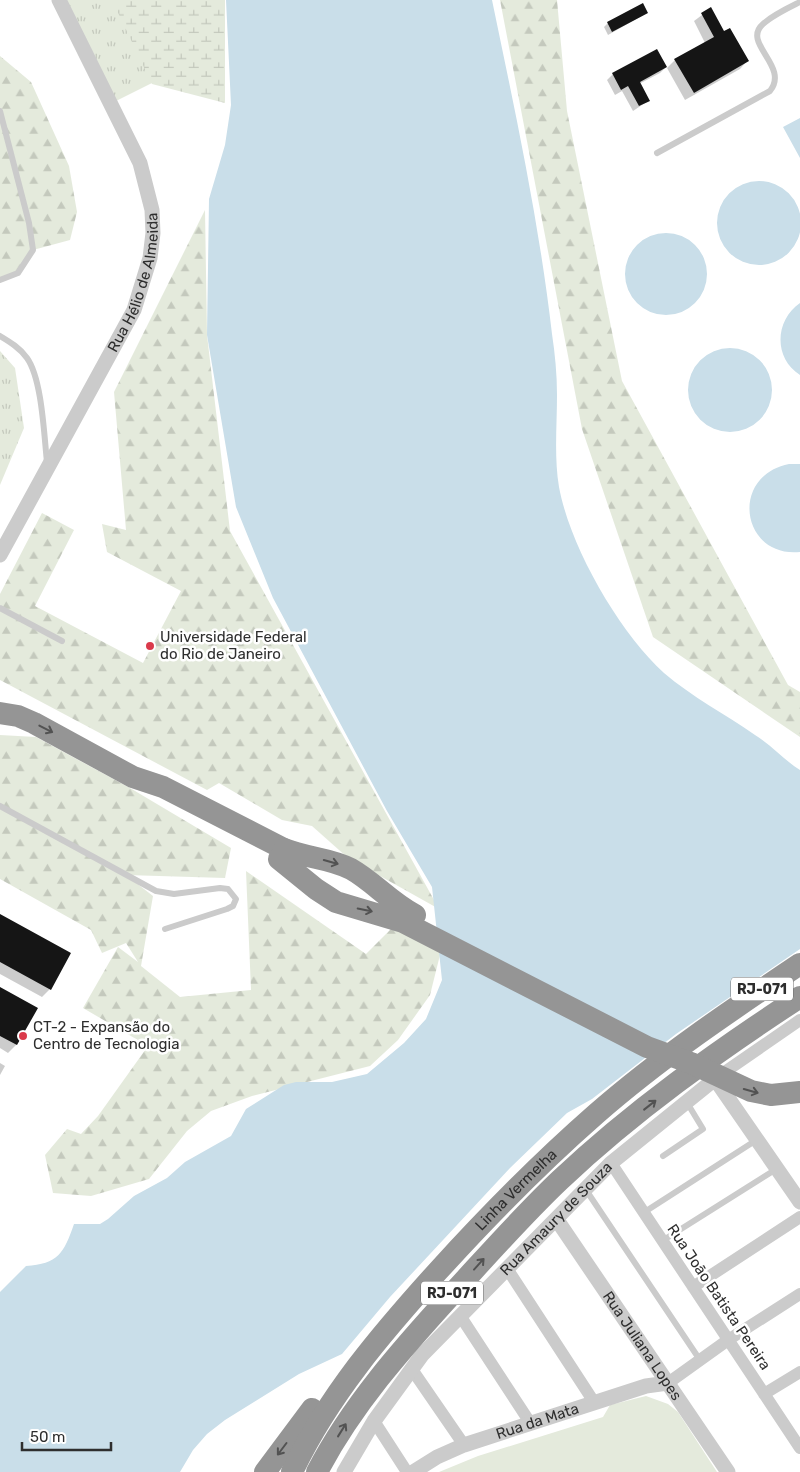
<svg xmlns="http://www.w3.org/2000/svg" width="800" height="1472" viewBox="0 0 800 1472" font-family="Rubik,sans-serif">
	<defs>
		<pattern id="grass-tufts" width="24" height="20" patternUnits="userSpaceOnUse" patternTransform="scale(1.25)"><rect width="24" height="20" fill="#e4eadc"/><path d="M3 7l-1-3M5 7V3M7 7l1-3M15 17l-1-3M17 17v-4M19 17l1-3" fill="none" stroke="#c4c9bd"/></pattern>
		<pattern id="forest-firs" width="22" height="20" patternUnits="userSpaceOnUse" patternTransform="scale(1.25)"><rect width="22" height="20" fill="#e4eadc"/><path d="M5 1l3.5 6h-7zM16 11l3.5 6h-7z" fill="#c4c9bd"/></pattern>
		<pattern id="wetland-marsh" width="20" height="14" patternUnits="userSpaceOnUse" patternTransform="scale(1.25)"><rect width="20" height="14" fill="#e4eadc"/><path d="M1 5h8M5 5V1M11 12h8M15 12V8" fill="none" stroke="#c4c9bd"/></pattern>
	</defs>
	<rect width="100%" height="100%" fill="#fff"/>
	<path fill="url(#grass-tufts)" d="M 65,0 L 118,0 L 158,80 L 116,101 Z
		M 0,351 L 15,368 L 24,428 L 0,485 Z"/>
	<path fill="url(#forest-firs)" d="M 500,0 L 557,0 L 567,111 L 622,381 L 788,685 L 800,692 L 800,737 L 653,637 L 582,429 Z
		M 0,56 L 31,82 L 69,166 L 77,212 L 70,240 L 33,250 L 18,273 L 0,280 Z
		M 205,210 L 207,335 L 230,531 L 439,909 L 348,858 L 312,826 L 282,820 L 219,783 L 207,790 L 0,680 L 0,594 L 42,513 L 74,530 L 35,606 L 143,663 L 181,591 L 107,552 L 102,524 L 126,530 L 114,392 Z
		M 0,735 L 36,737 L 130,788 L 231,848 L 225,878 L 126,875 L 153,896 L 141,966 L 180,997 L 251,990 L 246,871 L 366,954 L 391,929 L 442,947 L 430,995 L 398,1040 L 370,1066 L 252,1096 L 211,1111 L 187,1131 L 149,1179 L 91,1196 L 53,1193 L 45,1155 L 67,1129 L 81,1134 L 98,1116 L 148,1046 L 83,1008 L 118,947 L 138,962 L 126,943 L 102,953 L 91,930 L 0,879 Z"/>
	<path fill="url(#wetland-marsh)" d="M 112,0 L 225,0 L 225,103 L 152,84 Z"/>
	<path fill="#e4eadc" d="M 646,1396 L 668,1404 L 678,1412 L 717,1472 L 439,1472 L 478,1456 L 603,1417 L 610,1405 Z"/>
	<path fill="#c9dee9" d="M 226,0 L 492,0 C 515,111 539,221 552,334 C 555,354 557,374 557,395 C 557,425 554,457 559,487 C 570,547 619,632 664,673 C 692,697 725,714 755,735 C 771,745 784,760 800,770 L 800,949 L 676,1034 L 592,1099 L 567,1113 L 510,1168 L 390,1297 L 342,1354 L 299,1374 L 225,1420 L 207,1434 L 193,1450 L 180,1472 L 0,1472 L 0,1292 L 26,1266 C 58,1264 64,1253 74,1224 L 100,1224 L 108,1219 L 134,1196 L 167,1178 L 185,1162 L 231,1136 L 246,1109 L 284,1085 L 296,1082 L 332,1082 L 367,1074 L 404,1043 L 426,1019 L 442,980 L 432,887 L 387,811 L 273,598 L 236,507 L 207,335 L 209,199 L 225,145 L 231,105 Z
		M 800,118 L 800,158 L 783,127 Z
		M717 223a42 42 0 1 1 84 0a42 42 0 1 1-84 0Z
		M625 274a41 41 0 1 1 82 0a41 41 0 1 1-82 0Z
		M 800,303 L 800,375 C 773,358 775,320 800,303 Z
		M688 390a42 42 0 1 1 84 0a42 42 0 1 1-84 0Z
		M 789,464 L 800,464 L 800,552 C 741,558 729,476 789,464 Z"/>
	<path fill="#0003" d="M 710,9 L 723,33 L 747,61 L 740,69 L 685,100 L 667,68 L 675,60 L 705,43 L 694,21 Z
		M 647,13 L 608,35 L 604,27 L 608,23 Z
		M 666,67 L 660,73 L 639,84 L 648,101 L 633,111 L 622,91 L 615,95 L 607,80 L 613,74 Z
		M 0,915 L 50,989 L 42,997 L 0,974 Z
		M 0,989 L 36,1009 L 16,1045 L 8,1053 L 0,1048 Z
		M 0,1063 L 5,1066 L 0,1075 Z"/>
	<path fill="#151515" d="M 643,3 L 648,13 L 612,32 L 607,22 Z
		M 711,7 L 724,31 L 730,28 L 749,61 L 694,93 L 674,59 L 714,37 L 701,13 Z
		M 657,49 L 667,67 L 640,82 L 650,101 L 639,106 L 628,86 L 621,90 L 612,73 Z
		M 0,914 L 71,953 L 51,990 L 0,962 Z
		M 0,987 L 38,1008 L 17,1045 L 0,1036 Z"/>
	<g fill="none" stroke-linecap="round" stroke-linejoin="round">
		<path stroke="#cbcbcb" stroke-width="6" d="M 0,111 L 29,223 L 33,250 L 18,273 L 0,280
			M 657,153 L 770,91 C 790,66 741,43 763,24 C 773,15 788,8 800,2
			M 0,336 C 10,342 20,348 27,358 C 42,379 44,435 47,462
			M 0,608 L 62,641
			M 0,806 L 156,891 L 174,894 L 220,888 L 228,889 L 236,899 L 233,906 L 227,909 L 165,929
			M 663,1156 L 703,1129 L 686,1101
			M 586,1190 L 700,1360
			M 643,1213 L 758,1139
			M 662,1241 L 778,1168"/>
		<path stroke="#cbcbcb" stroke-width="12" d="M 716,1078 L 800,1020
			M 611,1163 L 800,1448
			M 508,1270 L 594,1402
			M 693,1287 L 800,1217
			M 461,1317 L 531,1424
			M 411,1368 L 464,1445
			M 668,1383 L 728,1340 L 800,1294
			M 764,1394 L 800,1372
			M 374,1421 L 407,1472"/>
		<g stroke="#cbcbcb" stroke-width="15">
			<path id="s1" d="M 0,555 L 134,310 L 150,258 L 153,233 L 152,210 L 140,163 L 59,0"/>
			<path id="s2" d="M 557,1220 L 728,1472"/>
			<path id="s3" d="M 344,1472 L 374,1421 L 422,1355 L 611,1163 L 715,1079 L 800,1202"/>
			<path id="s4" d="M 413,1472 L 437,1457 L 464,1445 L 646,1386 L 668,1383"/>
		</g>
		<g stroke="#959595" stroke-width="22">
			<path d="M 0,713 L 18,716 L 34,723 L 133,777 L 163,787 L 284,849"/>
			<path d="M 265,1472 L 312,1409"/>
			<path id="s5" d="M 292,1472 C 328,1396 382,1333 438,1271 C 488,1216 540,1163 596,1114 C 660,1058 730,1011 800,964"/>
			<path d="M 317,1472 C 352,1405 401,1350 451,1295 C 487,1256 522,1216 560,1180 C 633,1111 716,1052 800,997"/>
		</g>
		<path stroke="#959595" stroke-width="22" d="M 284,849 C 306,858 330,858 351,869 C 374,882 390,902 415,915
			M 279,859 L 316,889 L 336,902 L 403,922 L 647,1047 L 691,1063 L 751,1091 L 771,1095 L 800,1092"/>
	</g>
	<defs><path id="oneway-shaft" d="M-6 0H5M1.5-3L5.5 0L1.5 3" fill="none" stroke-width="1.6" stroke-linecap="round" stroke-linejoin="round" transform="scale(1.25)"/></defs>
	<g stroke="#525252">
		<use href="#oneway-shaft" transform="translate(46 729) rotate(27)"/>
		<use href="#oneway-shaft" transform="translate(331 862) rotate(16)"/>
		<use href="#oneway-shaft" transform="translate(365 910) rotate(12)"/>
		<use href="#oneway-shaft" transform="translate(751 1091) rotate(16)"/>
		<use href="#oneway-shaft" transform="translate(650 1105) rotate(-38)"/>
		<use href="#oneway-shaft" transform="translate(479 1264) rotate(-48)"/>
		<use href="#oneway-shaft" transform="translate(342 1430) rotate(-58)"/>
		<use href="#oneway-shaft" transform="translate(282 1449) rotate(127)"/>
	</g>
	<g fill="#da3a4b" stroke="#fff" stroke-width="2">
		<circle cx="150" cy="646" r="5"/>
		<circle cx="23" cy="1036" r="5"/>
	</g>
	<g text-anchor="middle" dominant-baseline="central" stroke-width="5" stroke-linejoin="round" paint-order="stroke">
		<g fill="#fff" stroke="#6d6d6d" stroke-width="1">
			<rect x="731" y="977.5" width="62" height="23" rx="4"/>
			<rect x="421" y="1281.5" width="62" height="23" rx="4"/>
		</g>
		<g font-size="14" font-weight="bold" fill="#2e2e2e">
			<text x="762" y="989">RJ-071</text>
			<text x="452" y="1293">RJ-071</text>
		</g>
		<g font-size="15" fill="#2e2e2e" stroke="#fff">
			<text stroke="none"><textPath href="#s1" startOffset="306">Rua Hélio de Almeida</textPath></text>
			<text stroke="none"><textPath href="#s5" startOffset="362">Linha Vermelha</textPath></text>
			<text stroke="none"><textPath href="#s3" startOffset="332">Rua Amaury de Souza</textPath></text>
			<text transform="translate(719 1297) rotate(56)">Rua João Batista Pereira</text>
			<text stroke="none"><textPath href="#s2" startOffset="152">Rua Juliana Lopes</textPath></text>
			<text stroke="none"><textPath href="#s4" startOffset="135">Rua da Mata</textPath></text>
		</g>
		<g font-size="15" fill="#2e2e2e" stroke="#fff" text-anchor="start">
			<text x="160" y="637">Universidade Federal<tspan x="160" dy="17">do Rio de Janeiro</tspan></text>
			<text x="33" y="1027">CT-2 - Expansão do<tspan x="33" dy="17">Centro de Tecnologia</tspan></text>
		</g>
	</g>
	<path d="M22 1442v8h89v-8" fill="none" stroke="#2e2e2e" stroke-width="2.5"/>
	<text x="30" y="1442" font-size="15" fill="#2e2e2e" stroke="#ffffff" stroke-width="4" paint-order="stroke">50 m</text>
</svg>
